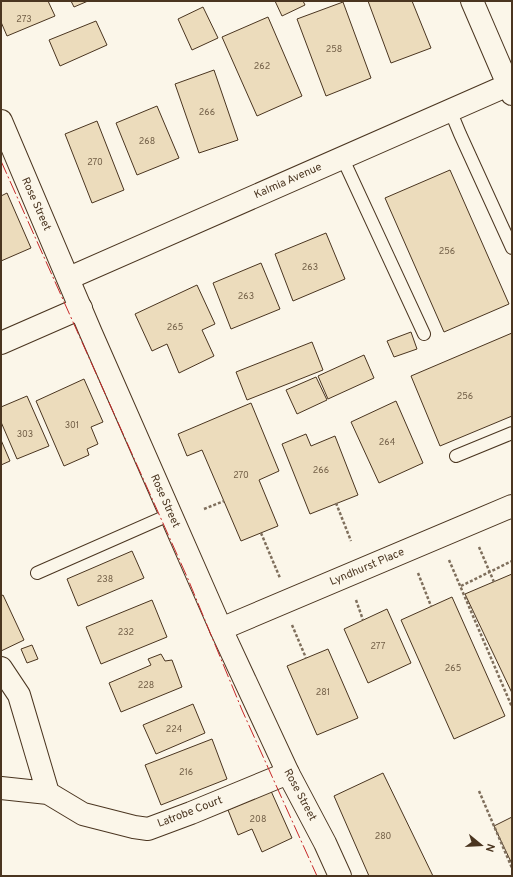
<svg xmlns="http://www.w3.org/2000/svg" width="513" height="877" viewBox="0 0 513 877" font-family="Overpass,sans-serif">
	<rect width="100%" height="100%" fill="#fbf6e9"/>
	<path fill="#ecdcbc" stroke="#4a3520" d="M 1,1 L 48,1 L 55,16 L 7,36 L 1,22 Z
		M 71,1 L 88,1 L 74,7 Z
		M 275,1 L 303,1 L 305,5 L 282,16 Z
		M 368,1 L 412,1 L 431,48 L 391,63 Z
		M 343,2 L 371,78 L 326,96 L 297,19 Z
		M 203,7 L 218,38 L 192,50 L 178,19 Z
		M 268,17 L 302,96 L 257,116 L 222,37 Z
		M 96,21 L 107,45 L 60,66 L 49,40 Z
		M 214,70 L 238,140 L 199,153 L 175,84 Z
		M 157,106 L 179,158 L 137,175 L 116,123 Z
		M 97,121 L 124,190 L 92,203 L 65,134 Z
		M 450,170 L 509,304 L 444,332 L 385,198 Z
		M 7,193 L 31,248 L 1,261 L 1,196 Z
		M 326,233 L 345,279 L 293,301 L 275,254 Z
		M 261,263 L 280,309 L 231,329 L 213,283 Z
		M 197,285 L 215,324 L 202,330 L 214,356 L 179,373 L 167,344 L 152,351 L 135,314 Z
		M 411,332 L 417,349 L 394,357 L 387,341 Z
		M 512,333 L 512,416 L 440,446 L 411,376 Z
		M 312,342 L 323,370 L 247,400 L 236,372 Z
		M 364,355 L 374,378 L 328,399 L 318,376 Z
		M 316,377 L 327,400 L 297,414 L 286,390 Z
		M 84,379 L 103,422 L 91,427 L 98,444 L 87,449 L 89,455 L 64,466 L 36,401 Z
		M 27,396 L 49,446 L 17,459 L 1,422 L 1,407 Z
		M 396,401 L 423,463 L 379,483 L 351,422 Z
		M 251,403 L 279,471 L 259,480 L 278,526 L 241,541 L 202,450 L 187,456 L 178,434 Z
		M 306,434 L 311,446 L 335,436 L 358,495 L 310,514 L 282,444 Z
		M 1,440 L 10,461 L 1,465 Z
		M 132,551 L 144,578 L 78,606 L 67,579 Z
		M 512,574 L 512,693 L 465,594 Z
		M 3,595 L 24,640 L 1,651 L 1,596 Z
		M 452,597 L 505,716 L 454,739 L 401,620 Z
		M 152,600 L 167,637 L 101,664 L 86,627 Z
		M 387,609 L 411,663 L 368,683 L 344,629 Z
		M 32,645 L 38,659 L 27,663 L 21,649 Z
		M 328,649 L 358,718 L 317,735 L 287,666 Z
		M 161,654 L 165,661 L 172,660 L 182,687 L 121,712 L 109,683 L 151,665 L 148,659 Z
		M 193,704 L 205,733 L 156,754 L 143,725 Z
		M 212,739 L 227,779 L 161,805 L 145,765 Z
		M 383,773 L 433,876 L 369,876 L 334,796 Z
		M 271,791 L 292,838 L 262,852 L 252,829 L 238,835 L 228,810 Z
		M 512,817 L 512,864 L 494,826 Z"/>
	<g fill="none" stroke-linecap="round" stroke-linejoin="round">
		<g stroke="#4a3520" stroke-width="14">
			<path id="lane" d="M 450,110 L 460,134 L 512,248
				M 342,157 L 424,334
				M 456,456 L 512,433
				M 37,573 L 171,514"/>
		</g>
		<g stroke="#4a3520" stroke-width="24">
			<path id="street" d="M 472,1 L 512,94
				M 69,278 L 508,85
				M 1,343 L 81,308
				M 221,629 L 512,506
				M 1,668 L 19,695 L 48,793 L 83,814 L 134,827 L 148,829 L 191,813 L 288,773
				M 1,788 L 48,793"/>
		</g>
		<g stroke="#4a3520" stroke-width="24">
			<path id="secondary" d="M 1,121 L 91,333 L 221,629 L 288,773 L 325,843 L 340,876"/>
		</g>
		<path stroke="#7f6f5c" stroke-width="2.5" stroke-dasharray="3 2" stroke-linecap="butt" d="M 336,503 L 351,541
			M 204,509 L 224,501
			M 261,533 L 280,578
			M 479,547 L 494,582
			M 449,560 L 512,707
			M 418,573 L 431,606
			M 461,586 L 512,561
			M 356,600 L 363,620
			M 292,625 L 306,658
			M 479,791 L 512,868"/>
		<use href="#lane" stroke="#fbf6e9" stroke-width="12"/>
		<use href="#street" stroke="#fbf6e9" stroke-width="22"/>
		<use href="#secondary" stroke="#fbf6e9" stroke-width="22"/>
		<path stroke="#c62828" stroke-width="1" stroke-dasharray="14 3 2 3" stroke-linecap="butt" d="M 1,161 L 188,579 L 242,710 L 317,876"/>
	</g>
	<g text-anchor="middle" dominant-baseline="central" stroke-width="3" stroke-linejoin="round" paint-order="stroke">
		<g font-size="9" fill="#725f47">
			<text x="24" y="19">273</text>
			<text x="334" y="49">258</text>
			<text x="262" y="66">262</text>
			<text x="207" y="112">266</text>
			<text x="147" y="141">268</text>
			<text x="95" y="162">270</text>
			<text x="447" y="251">256</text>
			<text x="310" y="267">263</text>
			<text x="246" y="296">263</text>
			<text x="175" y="327">265</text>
			<text x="465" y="396">256</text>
			<text x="72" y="425">301</text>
			<text x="25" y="434">303</text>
			<text x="387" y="442">264</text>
			<text x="321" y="470">266</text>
			<text x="241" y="475">270</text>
			<text x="105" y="579">238</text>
			<text x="126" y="632">232</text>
			<text x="378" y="646">277</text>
			<text x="453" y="668">265</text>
			<text x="146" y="685">228</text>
			<text x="323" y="692">281</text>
			<text x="174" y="729">224</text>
			<text x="186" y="772">216</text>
			<text x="258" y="819">208</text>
			<text x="383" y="836">280</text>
		</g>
		<g font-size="11" fill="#4a3520" stroke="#fbf6e9">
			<text transform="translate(288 181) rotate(-24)">Kalmia Avenue</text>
			<text transform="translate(36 204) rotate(66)">Rose Street</text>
			<text transform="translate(165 501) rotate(66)">Rose Street</text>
			<text transform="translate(367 567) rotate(-23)">Lyndhurst Place</text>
			<text transform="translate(300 795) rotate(62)">Rose Street</text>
			<text transform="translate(190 812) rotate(-21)">Latrobe Court</text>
		</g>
	</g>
	<rect width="513" height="877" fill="none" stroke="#4a3520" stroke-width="4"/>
	<g transform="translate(481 845) rotate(108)" stroke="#fbf6e9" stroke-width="3" paint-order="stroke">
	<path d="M0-3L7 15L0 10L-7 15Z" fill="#4a3520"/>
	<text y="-6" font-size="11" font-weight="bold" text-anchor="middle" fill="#4a3520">N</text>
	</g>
</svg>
